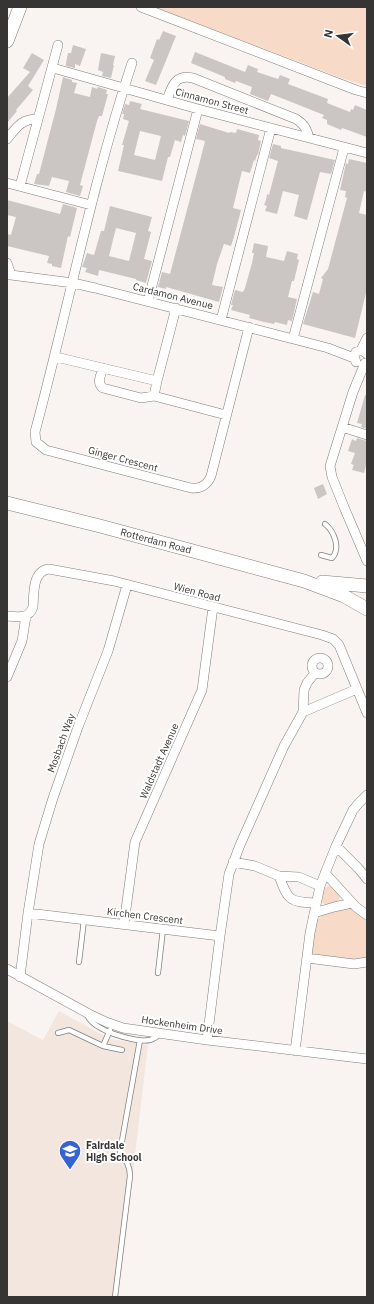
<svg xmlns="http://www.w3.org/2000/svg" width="374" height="1304" viewBox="0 0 374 1304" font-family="'IBM Plex Sans',sans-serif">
	<rect width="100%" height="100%" fill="#f9f4f1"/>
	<path fill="#f2e6de" d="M 59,1011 L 110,1039 L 148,1045 L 118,1297 L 7,1297 L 7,1021 L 43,1040 Z"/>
	<path fill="#f8dac8" d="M 154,7 L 367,7 L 367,86 L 344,79 Z
		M320 896a10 10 0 1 1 20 0a10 10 0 1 1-20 0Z
		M 345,907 L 357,911 L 367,918 L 367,960 L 362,961 L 313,954 L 311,952 L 316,922 L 319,918 L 323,915 Z"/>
	<path fill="#cbc6c3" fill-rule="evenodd" d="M 163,31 L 176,36 L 156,85 L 145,81 L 154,60 L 150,58 L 157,39 L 159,40 Z
		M 73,45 L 86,49 L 80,66 L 75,64 L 75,68 L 66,66 L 66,63 L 68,53 L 71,53 Z
		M 195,52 L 245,72 L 248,65 L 258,69 L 257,72 L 278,79 L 280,75 L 290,79 L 288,84 L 328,99 L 327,103 L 350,112 L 351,109 L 353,110 L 355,105 L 367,110 L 367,137 L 342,128 L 341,130 L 327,124 L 327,120 L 322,118 L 324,115 L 271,94 L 268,101 L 250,94 L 252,87 L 236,81 L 235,83 L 225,79 L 225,77 L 191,63 Z
		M 32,53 L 44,60 L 28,86 L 33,90 L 16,110 L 17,111 L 7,123 L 7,98 L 30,72 L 23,68 Z
		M 101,53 L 115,56 L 113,65 L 114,65 L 111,78 L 102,76 L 103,72 L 98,70 Z
		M 63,77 L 72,80 L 72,82 L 77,83 L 74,93 L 90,97 L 92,87 L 97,89 L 98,87 L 107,90 L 106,94 L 108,94 L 102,116 L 99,116 L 97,121 L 80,185 L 83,186 L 80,196 L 66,192 L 69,181 L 52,177 L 49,186 L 34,184 L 37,174 L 39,174 L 56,109 Z
		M 130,101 L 142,104 L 140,109 L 189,121 L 185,136 L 183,135 L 181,142 L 175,140 L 170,157 L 168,157 L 162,181 L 118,171 L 124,145 L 122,145 L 129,121 L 123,119 L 124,114 L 122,114 L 125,104 L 129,105 ZM 140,131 L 161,136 L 155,160 L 134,155 Z
		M 200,124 L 229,133 L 230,132 L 236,133 L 237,129 L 259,135 L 258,140 L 261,141 L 258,155 L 257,155 L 255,161 L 254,160 L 250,173 L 242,171 L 233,208 L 241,210 L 234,237 L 231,246 L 224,244 L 217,264 L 212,285 L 223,287 L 219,302 L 166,287 L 166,289 L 158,287 L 162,272 L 170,274 L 201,157 L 205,141 L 196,139 Z
		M 273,144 L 281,146 L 281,148 L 335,160 L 331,174 L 320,172 L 307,220 L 294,216 L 299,195 L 283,191 L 277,214 L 265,211 L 267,206 L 264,205 L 266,200 L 267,194 L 269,195 L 278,161 L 269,158 Z
		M 349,159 L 367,163 L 367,192 L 364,191 L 359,213 L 367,215 L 367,293 L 366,293 L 355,338 L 303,324 L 313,292 L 319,294 L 323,279 L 321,278 L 328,269 L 347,198 L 345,197 L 346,191 L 340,190 L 346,163 L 348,164 Z
		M 7,200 L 60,214 L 63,204 L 77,208 L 70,237 L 68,236 L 61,268 L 52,266 L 52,264 L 47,263 L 49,256 L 7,246 L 7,234 L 11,235 L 16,217 L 7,215 Z
		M 110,206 L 152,217 L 148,231 L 151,232 L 144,259 L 152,261 L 146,283 L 136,280 L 136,279 L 99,270 L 98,276 L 85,272 L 87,268 L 82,267 L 87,253 L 94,255 L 101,231 L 104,231 ZM 116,228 L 136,233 L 129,261 L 109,256 Z
		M 254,243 L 268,246 L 266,257 L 284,261 L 287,251 L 298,254 L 297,259 L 299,260 L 294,281 L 292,281 L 288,297 L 297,299 L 292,321 L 288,320 L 287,325 L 275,322 L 274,324 L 264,322 L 249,318 L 250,315 L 231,310 L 233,305 L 231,305 L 235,290 L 243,292 L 245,288 L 252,263 L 254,253 L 252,253 Z
		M 365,395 L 367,395 L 367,429 L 361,427 L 362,424 L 357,423 Z
		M 357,438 L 367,441 L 367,462 L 364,473 L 352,470 L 354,465 L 351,464 L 355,453 L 348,451 L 352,439 L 356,441 Z
		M 323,484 L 327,494 L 318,499 L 314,488 Z"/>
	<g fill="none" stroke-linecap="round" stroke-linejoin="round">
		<g stroke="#817d7a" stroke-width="6">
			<path id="lane" d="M 321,555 L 332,558 C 341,548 334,531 325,524
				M 79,962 L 84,920
				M 158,973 L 163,929
				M 87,1014 C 91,1030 135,1043 150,1040 C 154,1039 157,1037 160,1034
				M 58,1033 L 69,1030 L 103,1046 L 110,1030
				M 103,1046 L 122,1050
				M 115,1297 L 130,1176 C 130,1166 126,1160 120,1152 L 140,1040"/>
		</g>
		<g stroke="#817d7a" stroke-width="10">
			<path id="street" d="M 141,7 L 356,90 L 367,93
				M 132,63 C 92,184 68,309 35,432 L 36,442 L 46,450 L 191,488 C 201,489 207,485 211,476 L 249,327
				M 53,68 L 198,109 L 367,153
				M 167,100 C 172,86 175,74 193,78 L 296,119 C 304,124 307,129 309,138
				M 7,139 C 17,127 21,119 38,119
				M 7,183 L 91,205
				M 20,186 L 58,45
				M 7,263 L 11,275
				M 7,275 L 11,275 L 73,283 L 95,288 L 328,348 L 354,358
				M 148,301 L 198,109
				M 221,320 L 271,128
				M 293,339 L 344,148
				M 361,350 L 367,338
				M 56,357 L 157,381
				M 356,362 L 354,356 L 356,352 L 362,350 L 367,354
				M 365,363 L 353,392 L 330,466 L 332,477 L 344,507 L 367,561
				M 103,368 C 101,375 96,383 103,388 L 141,398 L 154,396 L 226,415
				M 154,396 L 157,381 L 176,308
				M 342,427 L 367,435
				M 7,616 C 18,617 29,619 33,607 C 34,594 32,571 49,569 L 114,581 L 322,635 L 333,639 L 339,645 L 367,713
				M312 666a8 8 0 1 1 16 0a8 8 0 1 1-16 0Z
				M 7,677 L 22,641 L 26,616
				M 303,712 L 357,689
				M 336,846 L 358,868 L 367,879
				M 233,862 L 255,866 L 279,876 L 299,877 L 320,886
				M 325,873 L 356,907 L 367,915
				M 279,876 C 288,900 289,902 315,903
				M 28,913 L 220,936
				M 314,913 L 334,907 L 352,903
				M 124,924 L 135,842 L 202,690 L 213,607
				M 307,958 L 354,964 L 367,962
				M 7,969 L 89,1014 L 106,1022 L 123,1028 L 207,1040 L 367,1059
				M 20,977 L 28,913 L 39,844 L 53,798 L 78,727 L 108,651 L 127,585
				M 207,1040 L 220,936 L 229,874 L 240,845 L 284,746 L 303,712 L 304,690 L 307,683 L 315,673
				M 295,1051 L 310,933 L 320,886 L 336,846 L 353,810 L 358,804 L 367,795"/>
		</g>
		<g stroke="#817d7a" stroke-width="14">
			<path id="secondary" d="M 7,41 L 20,7
				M 7,503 L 100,526 L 304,581 L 344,596 L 367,609
				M 322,582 L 367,586"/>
		</g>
		<use href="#lane" stroke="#fff" stroke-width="4.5"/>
		<use href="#street" stroke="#fff" stroke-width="9"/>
		<use href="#secondary" stroke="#fff" stroke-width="13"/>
	</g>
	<defs>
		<g id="school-pin" transform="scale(1.15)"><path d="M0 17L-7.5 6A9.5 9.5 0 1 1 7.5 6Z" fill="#3663d3" stroke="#fff"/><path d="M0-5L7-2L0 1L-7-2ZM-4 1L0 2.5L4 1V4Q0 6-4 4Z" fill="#fff"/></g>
	</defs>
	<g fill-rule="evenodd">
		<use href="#school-pin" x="70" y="1151"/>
	</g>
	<g text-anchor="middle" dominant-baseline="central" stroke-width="4" stroke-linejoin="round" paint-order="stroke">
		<g font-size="10" fill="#373533" stroke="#fff">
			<text transform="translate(212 101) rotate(15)">Cinnamon Street</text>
			<text transform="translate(173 296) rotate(14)">Cardamon Avenue</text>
			<text transform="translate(123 459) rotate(15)">Ginger Crescent</text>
			<text transform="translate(156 541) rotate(15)">Rotterdam Road</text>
			<text transform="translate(197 592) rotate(15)">Wien Road</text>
			<text transform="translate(61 743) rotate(-70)">Mosbach Way</text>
			<text transform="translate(159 761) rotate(-66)">Waldstadt Avenue</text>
			<text transform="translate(145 916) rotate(7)">Kirchen Crescent</text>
			<text transform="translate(182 1025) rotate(8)">Hockenheim Drive</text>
		</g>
		<g font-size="10" font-weight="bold" fill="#373533" stroke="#fff" text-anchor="start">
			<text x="86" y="1145">Fairdale<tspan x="86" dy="12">High School</tspan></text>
		</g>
	</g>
	<rect width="374" height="1304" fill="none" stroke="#373533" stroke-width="16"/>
	<g transform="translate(338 36) rotate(284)" stroke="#ffffff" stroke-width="3" paint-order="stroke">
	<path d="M0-3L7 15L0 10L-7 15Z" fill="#373533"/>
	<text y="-6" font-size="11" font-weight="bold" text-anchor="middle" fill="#373533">N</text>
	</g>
</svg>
